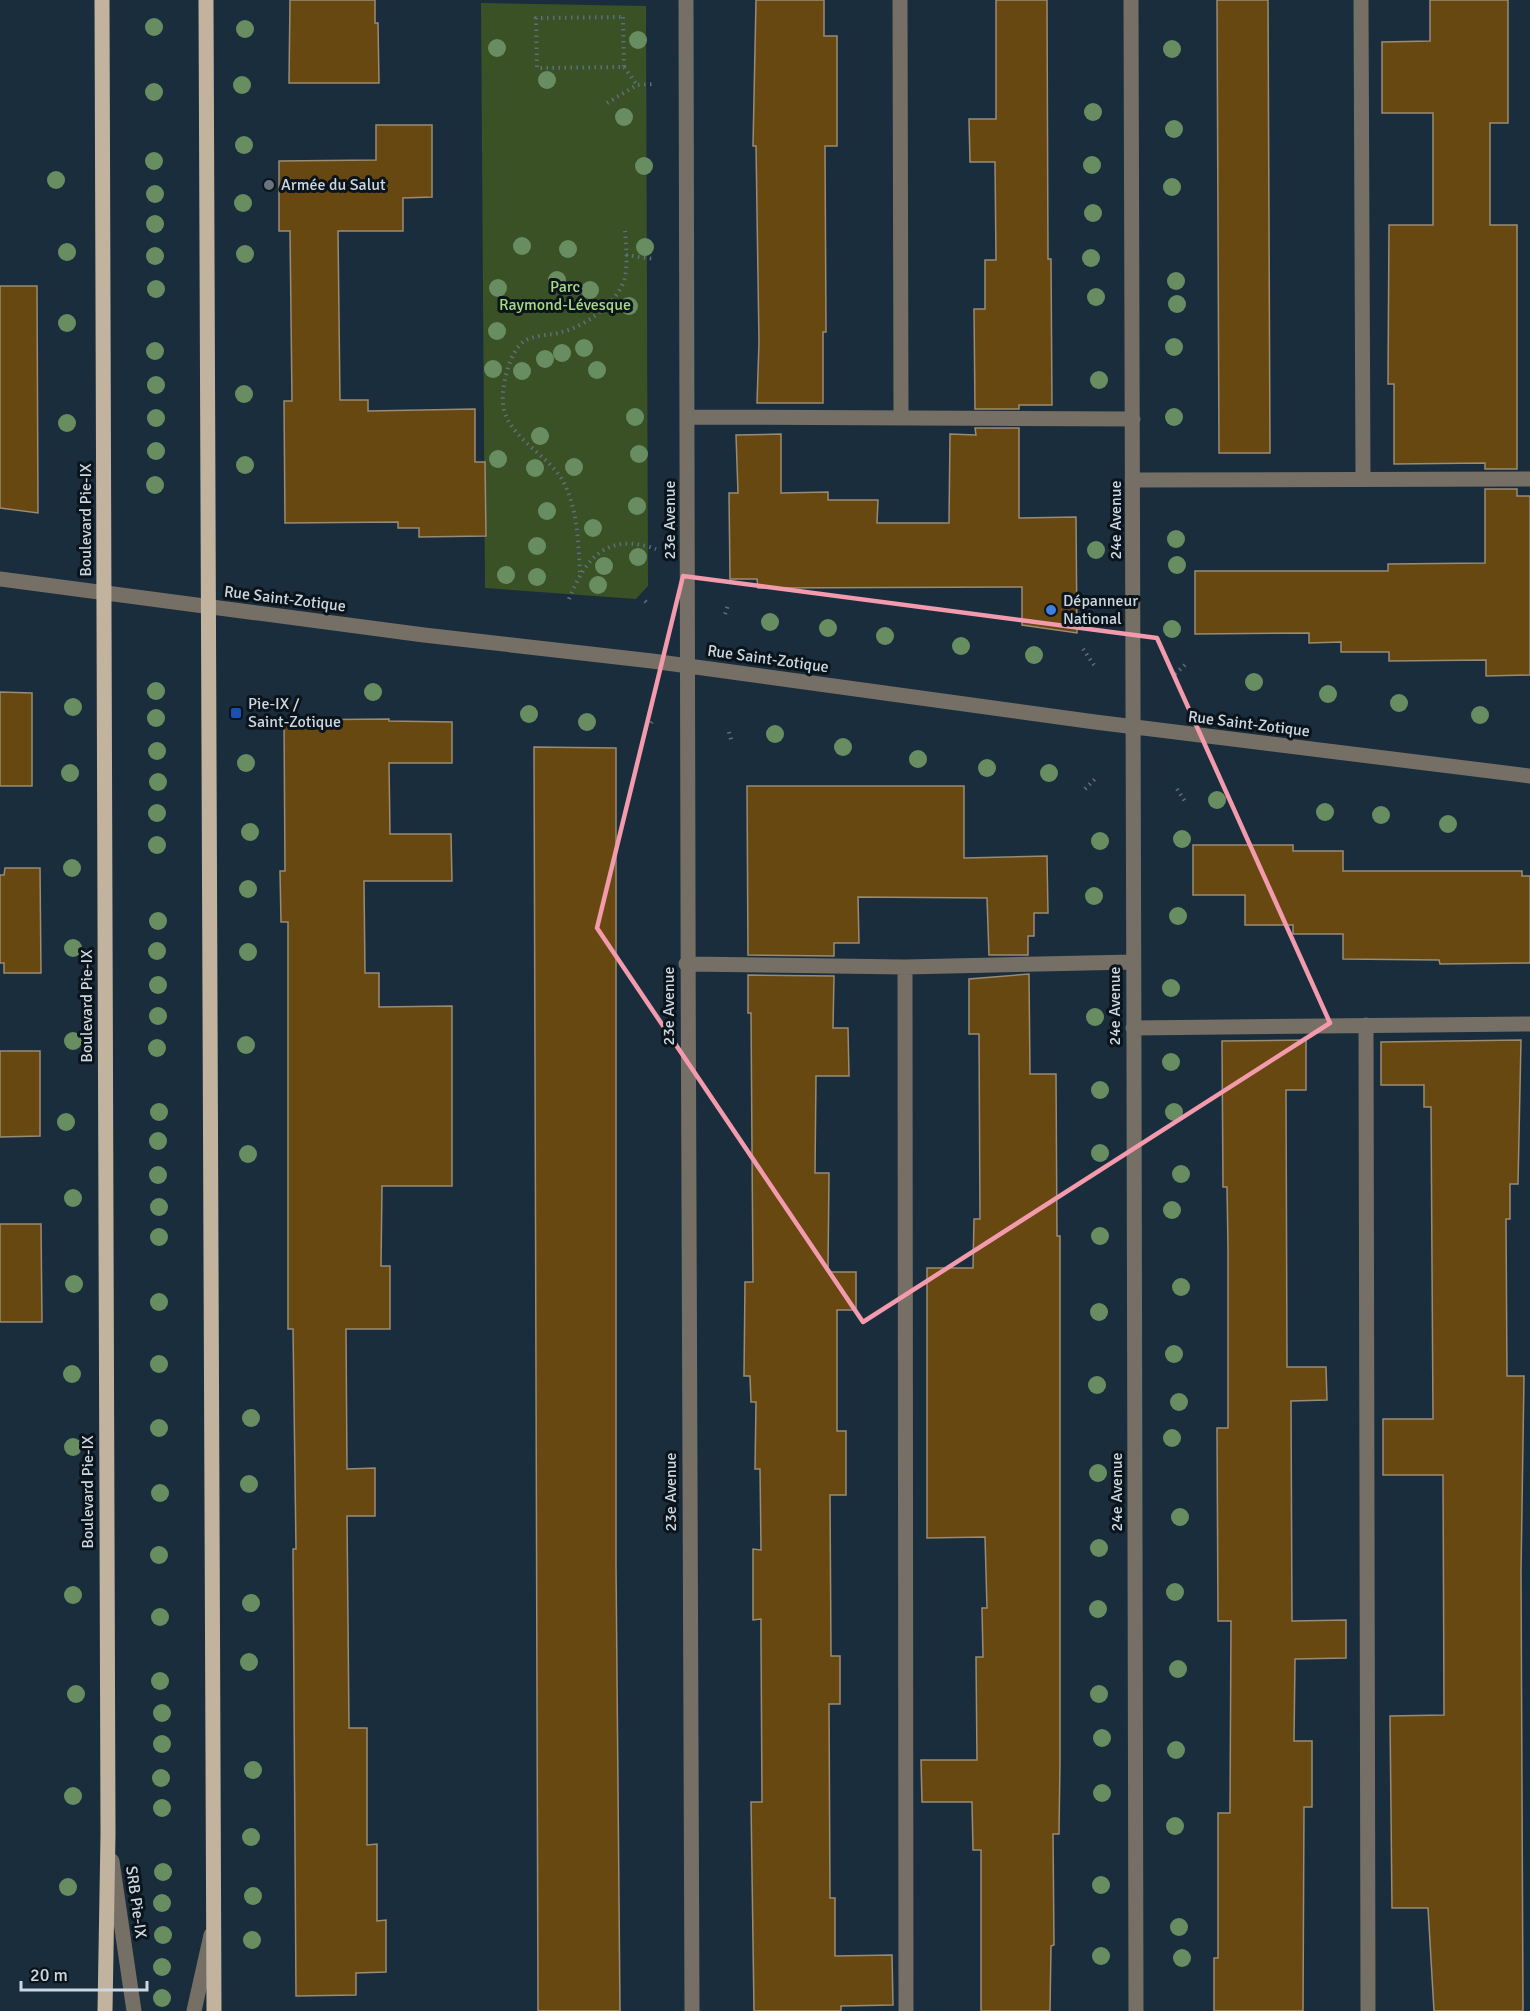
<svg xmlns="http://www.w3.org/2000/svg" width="1530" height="2011" viewBox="0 0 1530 2011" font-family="Signika,sans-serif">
	<rect width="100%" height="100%" fill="#192d3c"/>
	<path fill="#395125" d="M 481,3 L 646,6 L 648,586 L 636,599 L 485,588 Z"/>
	<path fill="#674811" stroke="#9a8b74" stroke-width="1.5" d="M 290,0 L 375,0 L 375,23 L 378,23 L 379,83 L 289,83 Z
		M 756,0 L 824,0 L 824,36 L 837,36 L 837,146 L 825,146 L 826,332 L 823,332 L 823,403 L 757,403 L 759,342 L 756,146 L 753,146 Z
		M 996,0 L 1047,0 L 1048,259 L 1051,259 L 1052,405 L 1019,405 L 1019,409 L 975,409 L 974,309 L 985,309 L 985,260 L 996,260 L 995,162 L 970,162 L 969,119 L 996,119 Z
		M 1217,0 L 1268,0 L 1270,453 L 1219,453 Z
		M 1430,0 L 1508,0 L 1508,123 L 1490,123 L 1490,225 L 1517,225 L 1517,469 L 1485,469 L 1485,463 L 1394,464 L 1394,384 L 1388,384 L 1389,225 L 1433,225 L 1433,113 L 1382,113 L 1382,42 L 1430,41 Z
		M 376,125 L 432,125 L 432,197 L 403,198 L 403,231 L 338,231 L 340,400 L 368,400 L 368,411 L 475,409 L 475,462 L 485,462 L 486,536 L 419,537 L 419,528 L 398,528 L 398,522 L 285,523 L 284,401 L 292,401 L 290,231 L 279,231 L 279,161 L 376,160 Z
		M 0,286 L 37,286 L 38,513 L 0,508 Z
		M 975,428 L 1019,428 L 1019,518 L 1076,517 L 1077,633 L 1022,625 L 1022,587 L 758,588 L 757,579 L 730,579 L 729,493 L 738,493 L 736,435 L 781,434 L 781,493 L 828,492 L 828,500 L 878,500 L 877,523 L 949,523 L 950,434 L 976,435 Z
		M 1485,489 L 1517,489 L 1517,496 L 1530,496 L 1530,675 L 1486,676 L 1486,660 L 1389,661 L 1389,652 L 1341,652 L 1341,642 L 1309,643 L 1309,633 L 1195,634 L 1195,571 L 1388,571 L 1388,564 L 1485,563 Z
		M 0,692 L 32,693 L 32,786 L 0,786 Z
		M 389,719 L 389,721 L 452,722 L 452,763 L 389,763 L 390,834 L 451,834 L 452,881 L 364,881 L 365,973 L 379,973 L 379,1007 L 452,1006 L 452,1186 L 382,1186 L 381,1266 L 390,1266 L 390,1329 L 346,1329 L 347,1469 L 375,1468 L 375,1516 L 347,1516 L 349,1728 L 367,1728 L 367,1845 L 377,1844 L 377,1921 L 386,1920 L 386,1972 L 356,1973 L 356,1995 L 296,1996 L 293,1549 L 296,1549 L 293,1329 L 288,1329 L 288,922 L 281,922 L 280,871 L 285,871 L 284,720 Z
		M 534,747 L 616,748 L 616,1563 L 620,2011 L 538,2011 Z
		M 747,786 L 964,786 L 964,858 L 1047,856 L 1048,913 L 1034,913 L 1034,936 L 1028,936 L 1028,955 L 989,955 L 987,898 L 858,897 L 859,943 L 834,943 L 834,956 L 748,955 Z
		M 1193,845 L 1293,845 L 1293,851 L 1343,851 L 1343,871 L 1522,871 L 1522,876 L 1530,876 L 1530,963 L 1440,964 L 1439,960 L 1343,959 L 1343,934 L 1293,934 L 1293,925 L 1245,925 L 1245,895 L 1193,895 Z
		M 5,868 L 40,868 L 41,973 L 4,973 L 4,963 L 0,963 L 0,875 L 4,875 Z
		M 1029,974 L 1030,1074 L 1056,1074 L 1057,1236 L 1060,1236 L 1060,1762 L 1059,1834 L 1053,1834 L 1054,1945 L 1051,1946 L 1050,2011 L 981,2011 L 981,1850 L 973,1850 L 972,1802 L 922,1802 L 921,1760 L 977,1760 L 976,1657 L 983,1657 L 982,1608 L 987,1608 L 985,1537 L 927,1538 L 927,1268 L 973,1268 L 974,1219 L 980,1219 L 979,1034 L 969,1034 L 969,979 Z
		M 748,975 L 834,976 L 833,1028 L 848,1028 L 849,1076 L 816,1076 L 815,1173 L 829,1173 L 828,1272 L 856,1272 L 856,1310 L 837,1310 L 837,1431 L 846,1431 L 846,1495 L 830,1495 L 831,1656 L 840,1656 L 840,1704 L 829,1704 L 830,1898 L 835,1898 L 835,1956 L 892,1955 L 893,2005 L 841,2006 L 841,2011 L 754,2011 L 751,1802 L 762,1802 L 761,1639 L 761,1619 L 753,1620 L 753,1549 L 761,1550 L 760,1469 L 755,1469 L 756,1402 L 751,1402 L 750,1376 L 744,1376 L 745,1282 L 753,1282 L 751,1013 L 748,1013 Z
		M 1306,1040 L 1306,1090 L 1286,1090 L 1287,1367 L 1326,1367 L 1327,1400 L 1291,1401 L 1292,1621 L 1346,1620 L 1346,1658 L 1295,1659 L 1294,1741 L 1312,1741 L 1312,1807 L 1304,1807 L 1303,2011 L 1214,2011 L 1214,1958 L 1218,1958 L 1218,1813 L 1230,1813 L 1231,1621 L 1218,1621 L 1217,1428 L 1228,1428 L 1228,1247 L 1227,1187 L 1223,1187 L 1222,1041 Z
		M 1521,1040 L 1518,1184 L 1510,1184 L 1510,1219 L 1506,1219 L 1507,1376 L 1524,1376 L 1521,1572 L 1523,2011 L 1434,2011 L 1428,1908 L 1392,1908 L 1390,1716 L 1444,1715 L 1443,1475 L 1383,1475 L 1383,1419 L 1433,1419 L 1431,1107 L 1424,1107 L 1424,1085 L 1381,1085 L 1381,1042 Z
		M 0,1051 L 40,1051 L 40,1136 L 0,1137 Z
		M 0,1224 L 41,1224 L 42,1322 L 0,1322 Z"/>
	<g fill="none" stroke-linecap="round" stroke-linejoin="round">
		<path stroke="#5e6f7c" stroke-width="4" stroke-dasharray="1.5 4.5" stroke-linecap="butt" d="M 623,17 L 624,67 L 537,68 L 536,18 Z
			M 624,67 L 637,85
			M 607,103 L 637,85 L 654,84
			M 626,255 L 654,259
			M 580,572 C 578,543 578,510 564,483 C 547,450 498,436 503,392 C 505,376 510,353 523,342 C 534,334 550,336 562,332 C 586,326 619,302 625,277 C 628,262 626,246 625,231
			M 569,599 C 586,557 608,532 656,549
			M 645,601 L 649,605
			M 725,614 L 728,605
			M 1083,649 L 1094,665
			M 1175,674 L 1186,664
			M 651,723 L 654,718
			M 729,732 L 732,743
			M 1085,789 L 1096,778
			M 1177,789 L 1186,803"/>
		<path stroke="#766f65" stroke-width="15" d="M 686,0 C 688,670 688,1341 692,2011
			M 900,0 L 901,417
			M 1131,0 C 1134,670 1134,1341 1136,2011
			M 1361,0 L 1363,479
			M 688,417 L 1133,419
			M 1133,480 L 1530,479
			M 0,579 L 424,635 L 652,661 L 1095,722 L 1530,776
			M 686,964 L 905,967 L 1133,962
			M 905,967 L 906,2011
			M 1366,1025 L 1368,2011
			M 1133,1028 L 1530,1024
			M 112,1861 L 134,2011
			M 194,2011 L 211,1935"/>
		<path stroke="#c2b39f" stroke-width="15" d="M 102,0 L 108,1834 L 105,2011
			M 206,0 L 214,2011"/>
	</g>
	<g fill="#688d61">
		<circle cx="154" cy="27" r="9"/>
		<circle cx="245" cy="29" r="9"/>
		<circle cx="638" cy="40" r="9"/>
		<circle cx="497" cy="48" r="9"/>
		<circle cx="1172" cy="49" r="9"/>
		<circle cx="547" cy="80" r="9"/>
		<circle cx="242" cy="85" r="9"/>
		<circle cx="154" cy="92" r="9"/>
		<circle cx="1093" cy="112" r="9"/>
		<circle cx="624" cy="117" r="9"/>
		<circle cx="1174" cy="129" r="9"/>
		<circle cx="244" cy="145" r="9"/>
		<circle cx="154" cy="161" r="9"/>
		<circle cx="1092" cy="165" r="9"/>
		<circle cx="644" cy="166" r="9"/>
		<circle cx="56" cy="180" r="9"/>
		<circle cx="1172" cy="187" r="9"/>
		<circle cx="155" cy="194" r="9"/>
		<circle cx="243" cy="203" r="9"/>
		<circle cx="1093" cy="213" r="9"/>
		<circle cx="155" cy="224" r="9"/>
		<circle cx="522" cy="246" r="9"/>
		<circle cx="645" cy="247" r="9"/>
		<circle cx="568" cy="249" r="9"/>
		<circle cx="67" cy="252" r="9"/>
		<circle cx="245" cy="254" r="9"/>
		<circle cx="155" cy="256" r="9"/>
		<circle cx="1091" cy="258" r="9"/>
		<circle cx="557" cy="280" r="9"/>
		<circle cx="1176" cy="281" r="9"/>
		<circle cx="498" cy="288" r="9"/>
		<circle cx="156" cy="289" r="9"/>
		<circle cx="590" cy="290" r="9"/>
		<circle cx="1096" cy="297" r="9"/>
		<circle cx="1177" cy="304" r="9"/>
		<circle cx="629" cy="306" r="9"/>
		<circle cx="67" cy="323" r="9"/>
		<circle cx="497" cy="331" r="9"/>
		<circle cx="1174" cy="347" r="9"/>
		<circle cx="584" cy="348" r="9"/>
		<circle cx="155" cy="351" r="9"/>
		<circle cx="562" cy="353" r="9"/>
		<circle cx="545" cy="359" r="9"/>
		<circle cx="493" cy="369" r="9"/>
		<circle cx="597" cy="370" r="9"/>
		<circle cx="522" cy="371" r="9"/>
		<circle cx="1099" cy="380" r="9"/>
		<circle cx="156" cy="385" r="9"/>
		<circle cx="244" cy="394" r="9"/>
		<circle cx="635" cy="417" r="9"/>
		<circle cx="1174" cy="417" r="9"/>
		<circle cx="156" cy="418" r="9"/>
		<circle cx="67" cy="423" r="9"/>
		<circle cx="540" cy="436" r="9"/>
		<circle cx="156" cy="451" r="9"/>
		<circle cx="639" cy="454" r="9"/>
		<circle cx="498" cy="459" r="9"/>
		<circle cx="245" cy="465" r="9"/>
		<circle cx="574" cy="467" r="9"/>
		<circle cx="535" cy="468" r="9"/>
		<circle cx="155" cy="485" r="9"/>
		<circle cx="637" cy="506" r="9"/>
		<circle cx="547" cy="511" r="9"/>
		<circle cx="593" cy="528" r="9"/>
		<circle cx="1176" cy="539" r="9"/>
		<circle cx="537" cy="546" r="9"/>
		<circle cx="1096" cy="550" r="9"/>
		<circle cx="638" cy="557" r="9"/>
		<circle cx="1177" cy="565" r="9"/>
		<circle cx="604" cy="566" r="9"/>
		<circle cx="506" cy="575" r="9"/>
		<circle cx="537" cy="577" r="9"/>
		<circle cx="598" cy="585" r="9"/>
		<circle cx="770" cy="622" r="9"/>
		<circle cx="828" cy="628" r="9"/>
		<circle cx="1172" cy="629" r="9"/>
		<circle cx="885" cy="636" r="9"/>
		<circle cx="961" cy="646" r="9"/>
		<circle cx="1034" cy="655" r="9"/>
		<circle cx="1254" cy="682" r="9"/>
		<circle cx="156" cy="691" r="9"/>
		<circle cx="373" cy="692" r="9"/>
		<circle cx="1328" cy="694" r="9"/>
		<circle cx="1399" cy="703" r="9"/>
		<circle cx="73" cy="707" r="9"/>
		<circle cx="529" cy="714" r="9"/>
		<circle cx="1480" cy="715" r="9"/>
		<circle cx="156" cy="718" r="9"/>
		<circle cx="587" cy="722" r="9"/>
		<circle cx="775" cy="734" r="9"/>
		<circle cx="843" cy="747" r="9"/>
		<circle cx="157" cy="751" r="9"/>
		<circle cx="918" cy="759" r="9"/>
		<circle cx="246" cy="763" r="9"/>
		<circle cx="987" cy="768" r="9"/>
		<circle cx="70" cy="773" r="9"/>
		<circle cx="1049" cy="773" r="9"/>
		<circle cx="158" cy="782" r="9"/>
		<circle cx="1217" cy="800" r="9"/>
		<circle cx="1325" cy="812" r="9"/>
		<circle cx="157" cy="813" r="9"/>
		<circle cx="1381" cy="815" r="9"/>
		<circle cx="1448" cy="824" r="9"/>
		<circle cx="250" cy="832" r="9"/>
		<circle cx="1182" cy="839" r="9"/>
		<circle cx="1100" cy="841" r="9"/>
		<circle cx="157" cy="845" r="9"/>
		<circle cx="72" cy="868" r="9"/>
		<circle cx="248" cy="889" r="9"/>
		<circle cx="1094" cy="896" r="9"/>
		<circle cx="1178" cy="916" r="9"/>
		<circle cx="158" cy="921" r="9"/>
		<circle cx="73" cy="948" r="9"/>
		<circle cx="157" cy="951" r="9"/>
		<circle cx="248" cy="952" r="9"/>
		<circle cx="158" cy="985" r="9"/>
		<circle cx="1171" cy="988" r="9"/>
		<circle cx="158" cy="1016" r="9"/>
		<circle cx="1095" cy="1017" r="9"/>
		<circle cx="73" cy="1041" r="9"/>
		<circle cx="246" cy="1045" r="9"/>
		<circle cx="157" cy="1048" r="9"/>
		<circle cx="1171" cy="1062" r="9"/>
		<circle cx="1100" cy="1090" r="9"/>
		<circle cx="159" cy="1112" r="9"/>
		<circle cx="1174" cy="1112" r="9"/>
		<circle cx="66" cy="1122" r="9"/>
		<circle cx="158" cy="1141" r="9"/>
		<circle cx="1100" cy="1153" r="9"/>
		<circle cx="248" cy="1154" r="9"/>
		<circle cx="1181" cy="1174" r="9"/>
		<circle cx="158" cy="1175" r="9"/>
		<circle cx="73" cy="1198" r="9"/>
		<circle cx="159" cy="1207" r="9"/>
		<circle cx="1172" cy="1210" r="9"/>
		<circle cx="1100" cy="1236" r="9"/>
		<circle cx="159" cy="1237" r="9"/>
		<circle cx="74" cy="1284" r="9"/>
		<circle cx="1181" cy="1287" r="9"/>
		<circle cx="159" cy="1302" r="9"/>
		<circle cx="1099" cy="1312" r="9"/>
		<circle cx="1174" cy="1354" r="9"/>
		<circle cx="159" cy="1364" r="9"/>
		<circle cx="72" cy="1374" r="9"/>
		<circle cx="1097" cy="1385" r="9"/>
		<circle cx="1179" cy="1402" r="9"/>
		<circle cx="251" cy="1418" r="9"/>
		<circle cx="159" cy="1428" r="9"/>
		<circle cx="1172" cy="1438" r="9"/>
		<circle cx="73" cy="1447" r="9"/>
		<circle cx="1098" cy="1473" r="9"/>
		<circle cx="249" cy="1484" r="9"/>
		<circle cx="160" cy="1493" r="9"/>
		<circle cx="1180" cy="1517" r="9"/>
		<circle cx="1099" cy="1548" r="9"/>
		<circle cx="159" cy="1555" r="9"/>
		<circle cx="1175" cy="1592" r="9"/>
		<circle cx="73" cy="1595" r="9"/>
		<circle cx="251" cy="1603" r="9"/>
		<circle cx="1098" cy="1609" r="9"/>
		<circle cx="160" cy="1617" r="9"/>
		<circle cx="249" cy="1662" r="9"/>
		<circle cx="1178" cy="1669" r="9"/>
		<circle cx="160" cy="1681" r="9"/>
		<circle cx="76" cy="1694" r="9"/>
		<circle cx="1099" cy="1694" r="9"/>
		<circle cx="162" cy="1713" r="9"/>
		<circle cx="1102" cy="1738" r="9"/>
		<circle cx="162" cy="1744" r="9"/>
		<circle cx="1176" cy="1750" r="9"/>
		<circle cx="253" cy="1770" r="9"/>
		<circle cx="161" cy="1778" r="9"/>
		<circle cx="1102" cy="1793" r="9"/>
		<circle cx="73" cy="1796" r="9"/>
		<circle cx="162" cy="1808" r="9"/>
		<circle cx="1175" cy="1826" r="9"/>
		<circle cx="251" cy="1837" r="9"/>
		<circle cx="163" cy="1872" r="9"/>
		<circle cx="1101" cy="1885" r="9"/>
		<circle cx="68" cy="1887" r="9"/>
		<circle cx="253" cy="1896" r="9"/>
		<circle cx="162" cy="1903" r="9"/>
		<circle cx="1179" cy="1927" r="9"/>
		<circle cx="163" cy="1935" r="9"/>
		<circle cx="252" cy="1940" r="9"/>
		<circle cx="1101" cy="1956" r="9"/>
		<circle cx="1182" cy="1958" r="9"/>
		<circle cx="162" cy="1967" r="9"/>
		<circle cx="162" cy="1998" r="9"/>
	</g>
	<path fill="none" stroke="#f39aac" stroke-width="4.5" stroke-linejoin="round" d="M 683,576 L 1157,638 L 1330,1023 L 863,1322 L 597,928 Z"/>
	<circle fill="#6b7280" stroke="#0c141b" stroke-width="2" cx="269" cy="185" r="6"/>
	<circle fill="#3f7fe0" stroke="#0c141b" stroke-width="2" cx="1051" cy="610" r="6"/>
	<rect fill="#1a4fb4" stroke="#0c141b" stroke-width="2" x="230" y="707" width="12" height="12" rx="3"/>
	<g text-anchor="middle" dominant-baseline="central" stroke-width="6" stroke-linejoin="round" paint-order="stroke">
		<g font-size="16" fill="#cbd7e1" stroke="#0c141b" text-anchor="start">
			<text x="281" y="185">Armée du Salut</text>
			<text x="1063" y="601">Dépanneur<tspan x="1063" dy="18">National</tspan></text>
			<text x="248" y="704">Pie-IX /<tspan x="248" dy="18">Saint-Zotique</tspan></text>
		</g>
		<g font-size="16" fill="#a8db80" stroke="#0c141b">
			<text x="565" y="287">Parc<tspan x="565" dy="18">Raymond-Lévesque</tspan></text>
		</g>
		<g font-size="16" fill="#cbd7e1" stroke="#0c141b">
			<text transform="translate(86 520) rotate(-90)">Boulevard Pie-IX</text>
			<text transform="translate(670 520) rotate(-90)">23e Avenue</text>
			<text transform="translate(1116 520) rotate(-90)">24e Avenue</text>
			<text transform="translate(285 599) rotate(7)">Rue Saint-Zotique</text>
			<text transform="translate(768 659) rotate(8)">Rue Saint-Zotique</text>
			<text transform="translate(1249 724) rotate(7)">Rue Saint-Zotique</text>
			<text transform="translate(87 1006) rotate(-90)">Boulevard Pie-IX</text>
			<text transform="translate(669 1006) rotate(-90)">23e Avenue</text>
			<text transform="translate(1115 1006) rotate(-90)">24e Avenue</text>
			<text transform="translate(88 1492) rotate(-90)">Boulevard Pie-IX</text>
			<text transform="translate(671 1492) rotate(-90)">23e Avenue</text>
			<text transform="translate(1117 1492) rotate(-90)">24e Avenue</text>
			<text transform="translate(136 1902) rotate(82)">SRB Pie-IX</text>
		</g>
	</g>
	<path d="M21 1981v9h126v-9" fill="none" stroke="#cbd7e1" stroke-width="3"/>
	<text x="30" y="1981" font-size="18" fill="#cbd7e1" stroke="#0c141b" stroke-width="4.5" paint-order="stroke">20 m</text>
</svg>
